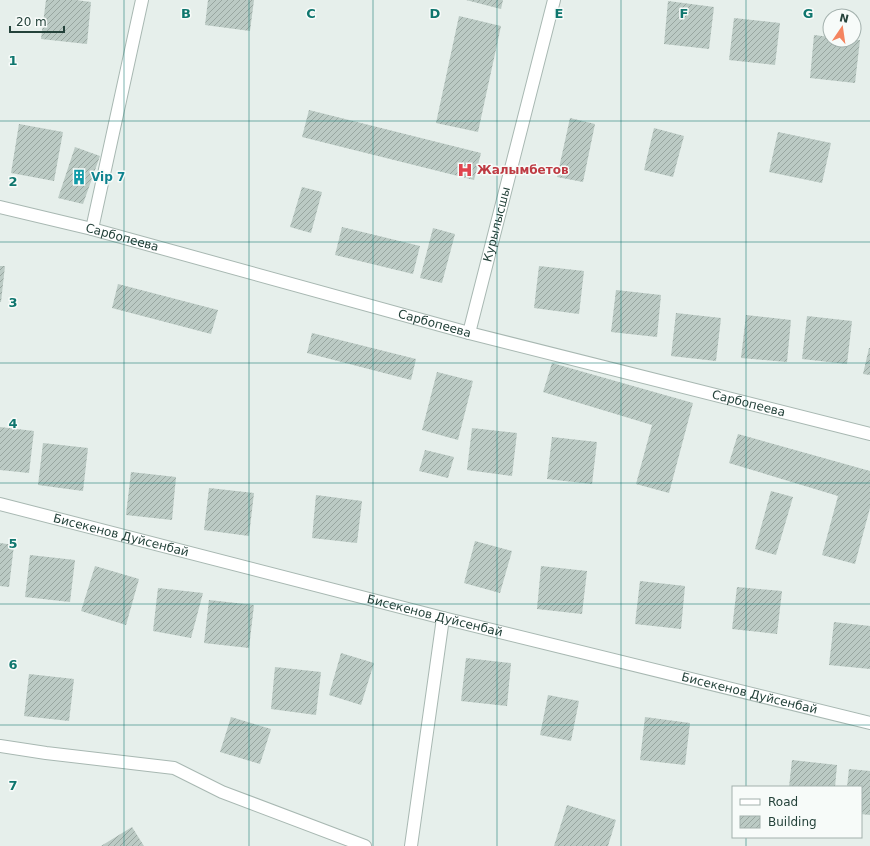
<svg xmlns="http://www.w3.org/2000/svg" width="870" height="846" viewBox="0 0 870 846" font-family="'DejaVu Sans',sans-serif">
	<defs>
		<pattern id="building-hatch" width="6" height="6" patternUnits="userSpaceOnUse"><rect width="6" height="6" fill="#bbcac4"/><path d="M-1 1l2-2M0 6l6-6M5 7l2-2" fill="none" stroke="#98a6a0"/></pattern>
	</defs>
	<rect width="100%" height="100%" fill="#e6efeb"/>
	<path fill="url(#building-hatch)" d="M 46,0 L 76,0 L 91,2 L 87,44 L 41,39 Z
		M 208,0 L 254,0 L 250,31 L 205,25 Z
		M 466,0 L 503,0 L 501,9 Z
		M 668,1 L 714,7 L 709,49 L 664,44 Z
		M 459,16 L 501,26 L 478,132 L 436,123 Z
		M 734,18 L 780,23 L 775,65 L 729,60 Z
		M 814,35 L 830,37 L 830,40 L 860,40 L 855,83 L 810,78 Z
		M 309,110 L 481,153 L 474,180 L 302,137 Z
		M 570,118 L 595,124 L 583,182 L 557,177 Z
		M 19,124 L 63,132 L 54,181 L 11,173 Z
		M 654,128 L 684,136 L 673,177 L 644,170 Z
		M 778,132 L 831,143 L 822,183 L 769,172 Z
		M 75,147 L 100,156 L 83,204 L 58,198 Z
		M 302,187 L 322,192 L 311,233 L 290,227 Z
		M 342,227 L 420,246 L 413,274 L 335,255 Z
		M 433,228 L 455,234 L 442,283 L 420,278 Z
		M 0,266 L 5,266 L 1,302 L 0,302 Z
		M 539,266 L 584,271 L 579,314 L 534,308 Z
		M 118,284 L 218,310 L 211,334 L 112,308 Z
		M 616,290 L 661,295 L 657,337 L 611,332 Z
		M 676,313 L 721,318 L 716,361 L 671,356 Z
		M 746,315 L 791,320 L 787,362 L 741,358 Z
		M 807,316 L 852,321 L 847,364 L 802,359 Z
		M 312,333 L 416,359 L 411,380 L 307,353 Z
		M 869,348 L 870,348 L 870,375 L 863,374 Z
		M 552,363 L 693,403 L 669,493 L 636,484 L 652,425 L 543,392 Z
		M 437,372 L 473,381 L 458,440 L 422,430 Z
		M 0,427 L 34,431 L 29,473 L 0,470 Z
		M 472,428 L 517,433 L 512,476 L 467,470 Z
		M 738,434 L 870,471 L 870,508 L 855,564 L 822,555 L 838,496 L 729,463 Z
		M 552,437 L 597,442 L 592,484 L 547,479 Z
		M 43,443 L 88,448 L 83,491 L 38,485 Z
		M 425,450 L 454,457 L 448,478 L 419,471 Z
		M 131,472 L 176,477 L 172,520 L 126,515 Z
		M 209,488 L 254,493 L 249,536 L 204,530 Z
		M 771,491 L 793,497 L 776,555 L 755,549 Z
		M 316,495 L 362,501 L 357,543 L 312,538 Z
		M 475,541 L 512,551 L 500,593 L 464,583 Z
		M 0,543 L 14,545 L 9,587 L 0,586 Z
		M 30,555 L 75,560 L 70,602 L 25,597 Z
		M 95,566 L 139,579 L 126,625 L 81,611 Z
		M 541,566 L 587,571 L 582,614 L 537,609 Z
		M 640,581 L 685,586 L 681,629 L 635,624 Z
		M 737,587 L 782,591 L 777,634 L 732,629 Z
		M 158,588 L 203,593 L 191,638 L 153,631 Z
		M 209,600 L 254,605 L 249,648 L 204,643 Z
		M 834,622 L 870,626 L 870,669 L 829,665 Z
		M 341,653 L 374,663 L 361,705 L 329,695 Z
		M 466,658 L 511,663 L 507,706 L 461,701 Z
		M 275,667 L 321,672 L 316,715 L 271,709 Z
		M 29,674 L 74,679 L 69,721 L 24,716 Z
		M 548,695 L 579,701 L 571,741 L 540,735 Z
		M 231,717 L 271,729 L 260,764 L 220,752 Z
		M 645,717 L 690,723 L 685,765 L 640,760 Z
		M 792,760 L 837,765 L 835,787 L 789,787 Z
		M 849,769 L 870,771 L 870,815 L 861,814 L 861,787 L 847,787 Z
		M 567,805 L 616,820 L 608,846 L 554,846 Z
		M 132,827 L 144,846 L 101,846 Z"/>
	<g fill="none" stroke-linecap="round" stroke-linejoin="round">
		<g stroke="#a8b8b2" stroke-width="14">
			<g id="minor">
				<path d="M 92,229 L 142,0"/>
				<path id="s1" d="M 469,333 L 554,0"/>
				<path id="s2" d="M 0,504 L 443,618 L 870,723"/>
				<path d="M 0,746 L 46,753 L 174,768 L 222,792 L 365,846"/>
				<path d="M 411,846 L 443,618"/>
			</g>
		</g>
		<g stroke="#a8b8b2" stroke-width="14">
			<g id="tertiary">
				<path id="s3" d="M 0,207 L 92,229 L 469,333 L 870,434"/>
			</g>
		</g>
		<use href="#minor" stroke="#fff" stroke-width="12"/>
		<use href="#tertiary" stroke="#fff" stroke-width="12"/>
	</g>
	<path fill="none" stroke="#0f766e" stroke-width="1" stroke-opacity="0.55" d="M 124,0 L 124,846M 249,0 L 249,846M 373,0 L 373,846M 497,0 L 497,846M 621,0 L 621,846M 746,0 L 746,787M 0,121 L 870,121M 0,242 L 870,242M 0,363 L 870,363M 0,483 L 870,483M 0,604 L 870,604M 0,725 L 870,725M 746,837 L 746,846"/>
	<defs>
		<g id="hospital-bare" transform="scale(1.2)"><path d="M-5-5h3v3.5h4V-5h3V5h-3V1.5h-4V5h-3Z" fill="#e0444e" stroke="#f7fbf9" stroke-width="2.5" paint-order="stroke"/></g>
		<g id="building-bare" transform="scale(1.2)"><path d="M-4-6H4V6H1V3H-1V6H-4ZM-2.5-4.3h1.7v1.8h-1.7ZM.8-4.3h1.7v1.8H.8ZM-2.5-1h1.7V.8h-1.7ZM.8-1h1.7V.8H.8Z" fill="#0f9aa8" stroke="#f7fbf9" stroke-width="2.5" paint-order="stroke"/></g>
	</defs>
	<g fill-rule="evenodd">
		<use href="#hospital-bare" x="465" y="170"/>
		<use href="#building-bare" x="79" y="177"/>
	</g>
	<g text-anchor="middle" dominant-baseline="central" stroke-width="3" stroke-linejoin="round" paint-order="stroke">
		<g font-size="12" font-weight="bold" fill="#be3a42" stroke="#f7fbf9" text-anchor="start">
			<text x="477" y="170">Жалымбетов</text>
		</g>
		<g font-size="12" font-weight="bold" fill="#0d838f" stroke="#f7fbf9" text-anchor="start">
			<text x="91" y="177">Vip 7</text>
		</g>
		<g font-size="12" fill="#24423a" stroke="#f7fbf9">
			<text stroke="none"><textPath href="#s1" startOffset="112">Курылысшы</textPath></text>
			<text stroke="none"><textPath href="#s3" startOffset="126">Сарбопеева</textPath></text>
			<text stroke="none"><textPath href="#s3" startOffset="450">Сарбопеева</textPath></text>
			<text stroke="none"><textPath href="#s3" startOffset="774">Сарбопеева</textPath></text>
			<text stroke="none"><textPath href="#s2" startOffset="125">Бисекенов Дуйсенбай</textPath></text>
			<text stroke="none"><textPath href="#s2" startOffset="449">Бисекенов Дуйсенбай</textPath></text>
			<text stroke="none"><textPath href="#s2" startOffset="773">Бисекенов Дуйсенбай</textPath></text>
		</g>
	</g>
	<g font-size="13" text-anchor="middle" font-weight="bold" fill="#0f766e" stroke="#f7fbf9" stroke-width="3" stroke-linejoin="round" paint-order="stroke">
		<text x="186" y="18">B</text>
		<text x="311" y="18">C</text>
		<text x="435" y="18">D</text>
		<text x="559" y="18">E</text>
		<text x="684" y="18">F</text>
		<text x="808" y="18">G</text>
		<text x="13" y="65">1</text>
		<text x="13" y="186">2</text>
		<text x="13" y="307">3</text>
		<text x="13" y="428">4</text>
		<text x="13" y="548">5</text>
		<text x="13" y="669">6</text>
		<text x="13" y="790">7</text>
	</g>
	<rect x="732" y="786" width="130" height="52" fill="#f7fbf9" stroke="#a3b1ad"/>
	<rect x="740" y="799" width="20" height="6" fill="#ffffff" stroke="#a3b1ad"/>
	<text x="768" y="806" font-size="12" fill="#24423a">Road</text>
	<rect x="740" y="816" width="20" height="12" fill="url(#building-hatch)" stroke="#a3b1ad"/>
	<text x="768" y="826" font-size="12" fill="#24423a">Building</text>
	<g transform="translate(842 28) rotate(13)"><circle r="19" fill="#f7fbf9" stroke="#a3b1ad"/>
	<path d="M0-3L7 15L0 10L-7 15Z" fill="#f4845f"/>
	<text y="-6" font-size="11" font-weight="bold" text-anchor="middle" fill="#24423a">N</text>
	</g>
	<path d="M10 26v6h54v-6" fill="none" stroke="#24423a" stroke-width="2"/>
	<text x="16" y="26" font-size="12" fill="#24423a" stroke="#f7fbf9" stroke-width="3" paint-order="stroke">20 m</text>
</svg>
